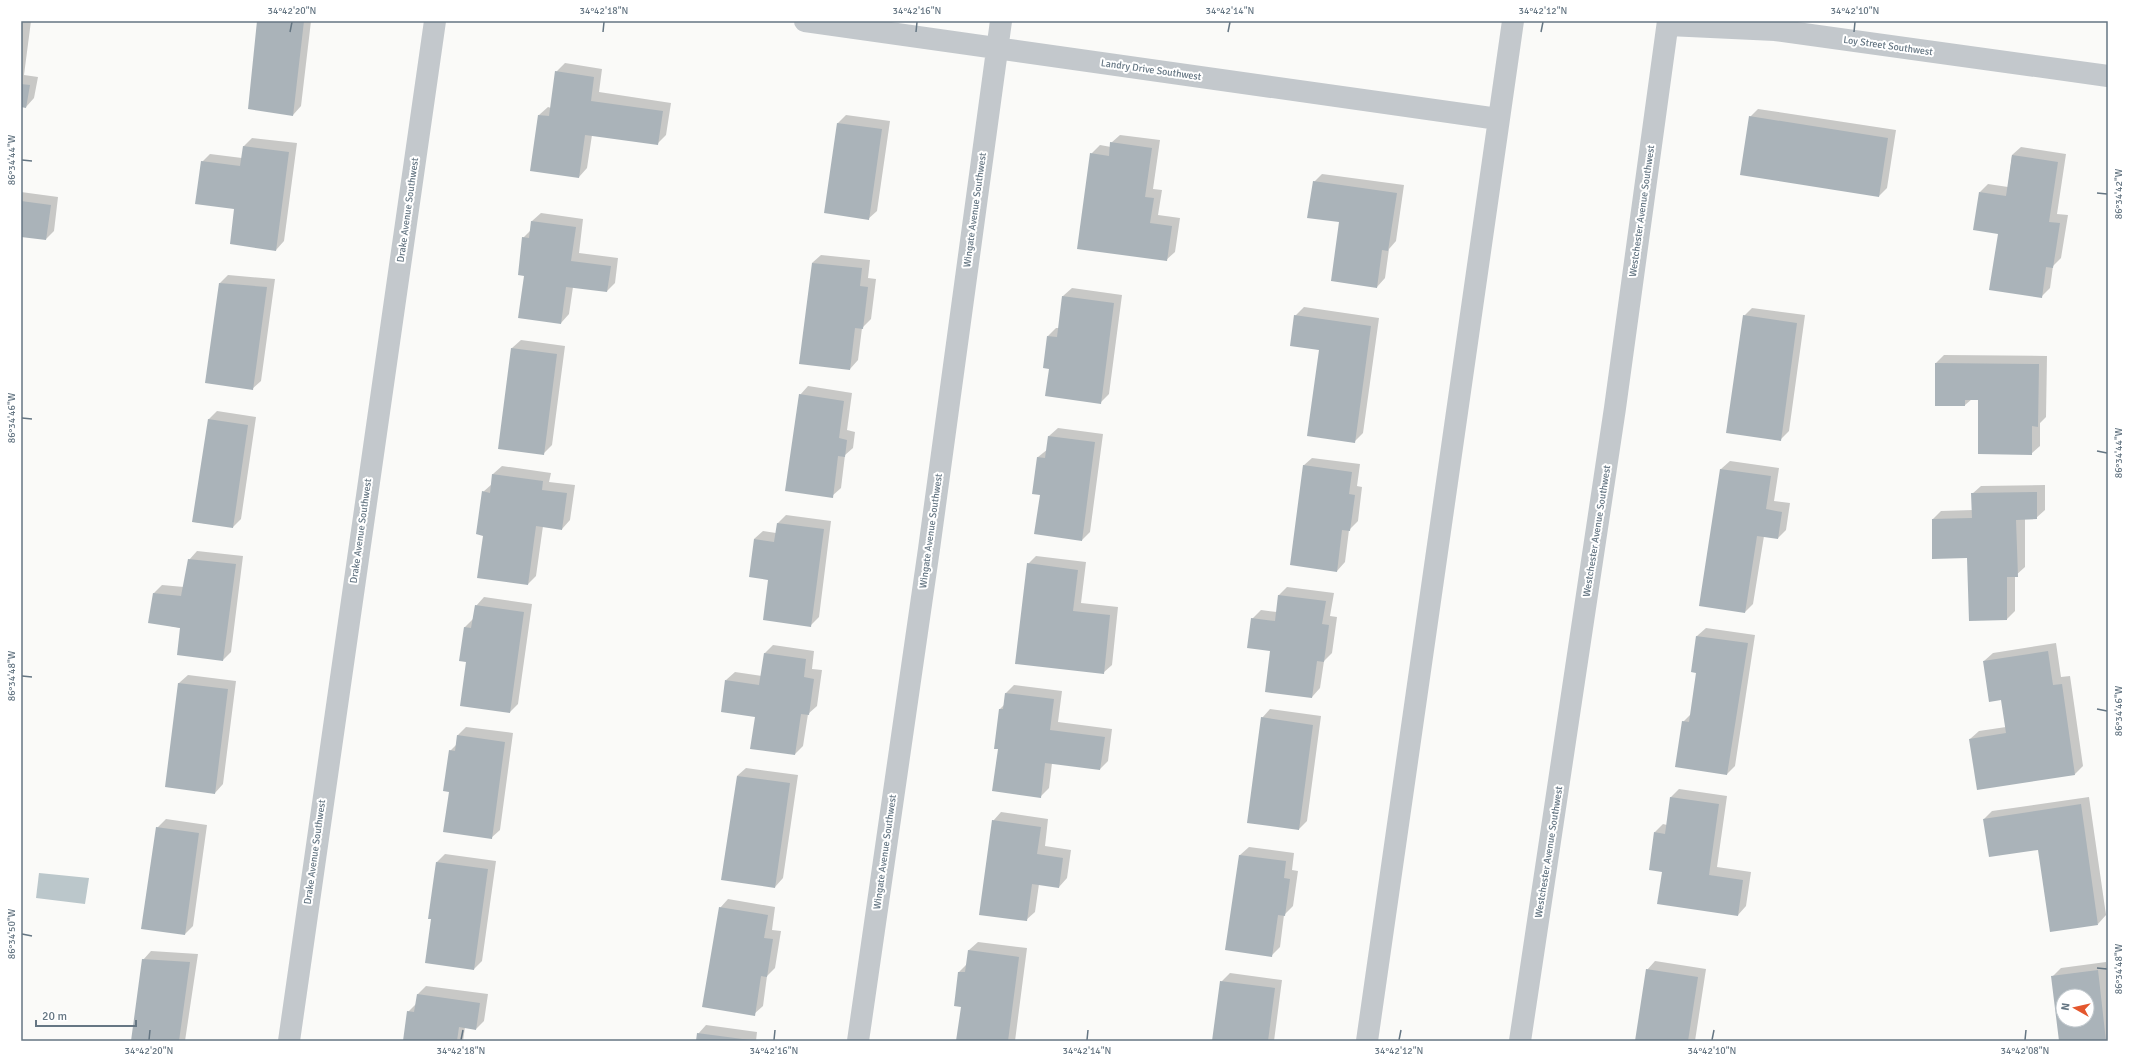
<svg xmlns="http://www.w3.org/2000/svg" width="2129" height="1062" viewBox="0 0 2129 1062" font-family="Signika,sans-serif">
	<rect width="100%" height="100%" fill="#fafaf8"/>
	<path fill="#bbc7cb" d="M 39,873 L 89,878 L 85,904 L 36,898 Z"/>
	<path fill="#0003" fill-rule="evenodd" d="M 21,21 L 31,21 L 24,75 L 38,77 L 34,98 L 26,107 L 21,106 Z
		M 258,21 L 311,21 L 301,106 L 293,115 Z
		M 565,63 L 602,69 L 599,92 L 671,103 L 666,135 L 657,144 L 592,135 L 587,168 L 579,177 L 539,115 L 548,107 L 551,108 L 556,72 Z
		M 1758,109 L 1896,130 L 1887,188 L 1879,196 L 1750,117 Z
		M 846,115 L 890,121 L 877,211 L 868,219 L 825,212 L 838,123 Z
		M 1120,135 L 1160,140 L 1153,189 L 1162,190 L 1158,215 L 1180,218 L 1175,252 L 1166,260 L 1091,154 L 1100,145 L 1111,147 L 1111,143 Z
		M 252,138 L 297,143 L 284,241 L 276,250 L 235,208 L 202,162 L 210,154 L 242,158 L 244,146 Z
		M 2021,147 L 2066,154 L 2057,214 L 2068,215 L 2061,258 L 2053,266 L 2050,288 L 2042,296 L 1980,192 L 1988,184 L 2008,187 L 2012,155 Z
		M 1322,174 L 1404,185 L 1396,241 L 1389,249 L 1385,278 L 1377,287 L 1341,222 L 1314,182 Z
		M 21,192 L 58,197 L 54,231 L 46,239 L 21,236 Z
		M 541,213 L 583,219 L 579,253 L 618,258 L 615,283 L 607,291 L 573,287 L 569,314 L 561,323 L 525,275 L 523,238 L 531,230 L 532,221 Z
		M 821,255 L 870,260 L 868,278 L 876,279 L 871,319 L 862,328 L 858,360 L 850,369 L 812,263 Z
		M 228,275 L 275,279 L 261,381 L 252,389 L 220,283 Z
		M 1072,288 L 1122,295 L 1109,394 L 1100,403 L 1050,368 L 1048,336 L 1056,328 L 1059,328 L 1063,296 Z
		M 1304,307 L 1379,318 L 1363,433 L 1354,442 L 1320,349 L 1295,316 Z
		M 1752,308 L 1805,315 L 1789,431 L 1780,440 L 1744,316 Z
		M 521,340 L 565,346 L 552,445 L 543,454 L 512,348 Z
		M 1944,355 L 2047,356 L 2046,417 L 2040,423 L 2040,446 L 2031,454 L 1979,399 L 1972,399 L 1965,405 L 1936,405 L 1936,363 Z
		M 808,386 L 852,393 L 847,430 L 855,432 L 853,448 L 845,455 L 841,488 L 832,496 L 800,395 Z
		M 217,411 L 256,417 L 241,519 L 233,527 L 194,522 L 209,419 Z
		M 1058,428 L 1103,434 L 1090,532 L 1082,540 L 1041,494 L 1033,493 L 1038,457 L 1048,449 L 1049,436 Z
		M 1312,458 L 1360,464 L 1357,486 L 1362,487 L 1358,521 L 1349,530 L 1345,562 L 1337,571 L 1303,466 Z
		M 1730,461 L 1779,468 L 1774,501 L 1790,503 L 1786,530 L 1778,538 L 1764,536 L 1753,604 L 1745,612 L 1721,469 Z
		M 502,466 L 551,473 L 549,482 L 575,485 L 570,520 L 562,529 L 543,526 L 536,576 L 528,584 L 484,535 L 483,492 L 492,484 L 493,474 Z
		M 2045,485 L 2045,510 L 2036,518 L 2025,519 L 2025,567 L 2015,576 L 2015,611 L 2007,619 L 1968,557 L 1933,519 L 1941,511 L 1973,510 L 1972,494 L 1981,486 Z
		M 786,515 L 831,521 L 819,617 L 811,625 L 769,579 L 754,539 L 763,531 L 776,533 L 778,523 Z
		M 197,551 L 243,556 L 231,652 L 223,660 L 181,628 L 150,622 L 154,593 L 162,585 L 184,587 L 189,560 Z
		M 1036,556 L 1086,562 L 1081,603 L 1118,607 L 1112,665 L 1103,673 L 1028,564 Z
		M 1287,587 L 1334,593 L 1330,616 L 1337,617 L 1332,653 L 1324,661 L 1320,688 L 1312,697 L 1271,650 L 1252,619 L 1261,610 L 1277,612 L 1279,595 Z
		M 484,597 L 532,604 L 518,704 L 510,712 L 467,661 L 461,660 L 465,627 L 473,619 L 476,606 Z
		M 1706,628 L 1755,635 L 1735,766 L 1727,774 L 1683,722 L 1691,714 L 1697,672 L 1692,671 L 1697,636 Z
		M 2056,643 L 2061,677 L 2070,676 L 2083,766 L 2075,774 L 1970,739 L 1979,731 L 2006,727 L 2002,699 L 1984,661 L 1993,653 Z
		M 773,645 L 814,651 L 812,669 L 822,670 L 817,706 L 808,714 L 803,746 L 795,754 L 756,716 L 726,680 L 735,672 L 762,676 L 765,653 Z
		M 188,675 L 236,681 L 223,784 L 215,793 L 166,786 L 179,683 Z
		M 1014,685 L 1062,691 L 1058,722 L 1112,729 L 1108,761 L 1100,769 L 1052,763 L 1049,788 L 1040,797 L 999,749 L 1000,709 L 1004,705 L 1006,693 Z
		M 1270,709 L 1321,716 L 1307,821 L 1299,829 L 1262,718 Z
		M 466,727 L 513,733 L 500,830 L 491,838 L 450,791 L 450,751 L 457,744 L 458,735 Z
		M 746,768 L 798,775 L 783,878 L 775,887 L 737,776 Z
		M 1679,789 L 1727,796 L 1717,867 L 1751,872 L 1746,906 L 1738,915 L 1663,871 L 1655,832 L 1663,824 L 1667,825 L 1671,797 Z
		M 2089,797 L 2106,915 L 2098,924 L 2039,848 L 1984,819 L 1992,811 Z
		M 1001,812 L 1048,819 L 1045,846 L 1071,850 L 1067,878 L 1059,887 L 1039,884 L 1035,912 L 1026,920 L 993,821 Z
		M 166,819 L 207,825 L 193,926 L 185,934 L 157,828 Z
		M 1249,847 L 1294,853 L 1292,870 L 1298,871 L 1293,906 L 1284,915 L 1280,947 L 1271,956 L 1227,949 L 1240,855 Z
		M 445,854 L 496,861 L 482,961 L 474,969 L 432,919 L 429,918 L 437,862 Z
		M 728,899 L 775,907 L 772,930 L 781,931 L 775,968 L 767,976 L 763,1006 L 754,1014 L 720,908 Z
		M 978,942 L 1027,948 L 1015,1041 L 957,1041 L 962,1006 L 959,972 L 967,964 L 969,950 Z
		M 151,951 L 198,954 L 185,1041 L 132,1041 L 143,960 Z
		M 1655,961 L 1706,969 L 1695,1041 L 1636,1041 L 1647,970 Z
		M 2106,962 L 2108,981 L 2108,1041 L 2060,1041 L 2053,976 L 2061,968 ZM 2063,996 L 2087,996 L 2087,1020 L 2063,1020 Z
		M 1230,973 L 1282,980 L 1274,1041 L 1213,1041 L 1221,982 Z
		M 426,986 L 488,994 L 484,1021 L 476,1029 L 465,1027 L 463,1041 L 404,1041 L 408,1012 L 416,1004 L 418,994 Z
		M 706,1025 L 757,1032 L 756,1041 L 697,1041 L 698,1034 Z"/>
	<path fill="#aab3b9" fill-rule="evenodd" d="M 257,21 L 304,21 L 293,116 L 248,109 Z
		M 555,71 L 594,77 L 591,101 L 663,111 L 658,145 L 585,135 L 579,178 L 530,171 L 538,115 L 549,116 Z
		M 21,84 L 30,85 L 26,108 L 21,107 Z
		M 1749,116 L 1888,138 L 1879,197 L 1740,175 Z
		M 837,123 L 882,129 L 869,220 L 824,213 Z
		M 1110,142 L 1152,148 L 1145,197 L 1154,198 L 1150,223 L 1172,226 L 1167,261 L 1077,249 L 1090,153 L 1109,156 Z
		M 243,146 L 289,152 L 276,251 L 230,244 L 234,209 L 195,204 L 201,161 L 240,166 Z
		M 2012,155 L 2058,162 L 2049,222 L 2060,223 L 2053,268 L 2046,267 L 2042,298 L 1989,290 L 1998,234 L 1973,230 L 1979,192 L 2006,196 Z
		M 1313,181 L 1397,193 L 1388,251 L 1382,250 L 1377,288 L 1331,281 L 1339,222 L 1307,218 Z
		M 21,201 L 51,205 L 46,240 L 21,237 Z
		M 531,221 L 576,227 L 571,261 L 611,266 L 607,292 L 566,287 L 561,324 L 518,318 L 524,276 L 518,275 L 522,237 L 529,238 Z
		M 812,263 L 862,268 L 860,286 L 868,287 L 863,329 L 855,328 L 850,370 L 799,364 Z
		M 219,283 L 267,287 L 253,390 L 205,383 Z
		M 1062,296 L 1114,303 L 1101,404 L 1045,396 L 1049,369 L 1043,368 L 1047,336 L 1057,337 Z
		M 1294,315 L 1371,326 L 1355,443 L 1307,436 L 1319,350 L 1290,346 Z
		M 1743,315 L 1797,323 L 1781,441 L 1726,433 Z
		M 511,348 L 557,354 L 544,455 L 498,449 Z
		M 1935,363 L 2039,364 L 2038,427 L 2032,426 L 2032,455 L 1978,454 L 1978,400 L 1965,400 L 1965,406 L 1935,406 Z
		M 799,394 L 844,401 L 839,438 L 847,440 L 845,457 L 838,456 L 833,498 L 785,491 Z
		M 208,419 L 248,425 L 233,528 L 192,522 Z
		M 1048,436 L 1095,442 L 1082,541 L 1034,534 L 1040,495 L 1032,494 L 1037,457 L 1045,458 Z
		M 1303,465 L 1352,472 L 1349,494 L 1355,495 L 1350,531 L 1342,530 L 1337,572 L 1290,565 Z
		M 1720,469 L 1771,476 L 1766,509 L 1782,512 L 1778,539 L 1757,536 L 1745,613 L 1699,606 Z
		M 492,474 L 543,481 L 542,490 L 567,493 L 562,530 L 536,526 L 528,585 L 477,578 L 483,536 L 476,534 L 482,491 L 490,493 Z
		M 2037,492 L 2037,519 L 2016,520 L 2018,577 L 2007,577 L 2007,620 L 1969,621 L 1967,558 L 1932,559 L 1932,519 L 1972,518 L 1971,493 Z
		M 777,523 L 824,529 L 811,627 L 763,620 L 768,580 L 749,577 L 754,539 L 774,542 Z
		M 188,559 L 236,564 L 223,661 L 177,655 L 180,628 L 148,623 L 153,593 L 181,596 Z
		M 1027,563 L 1078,570 L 1073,611 L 1110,615 L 1104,674 L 1015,664 Z
		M 1278,595 L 1326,601 L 1322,624 L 1329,625 L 1324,662 L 1317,661 L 1312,698 L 1265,692 L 1270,651 L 1247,648 L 1251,618 L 1275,621 Z
		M 475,605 L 524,612 L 510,713 L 460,706 L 466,662 L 459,661 L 464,627 L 471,628 Z
		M 1696,636 L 1748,643 L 1727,775 L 1675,767 L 1682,721 L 1689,722 L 1696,673 L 1691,672 Z
		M 2048,651 L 2053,685 L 2062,684 L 2075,775 L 1977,790 L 1969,739 L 2006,733 L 2001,700 L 1989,702 L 1983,661 Z
		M 764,653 L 806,659 L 804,677 L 814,679 L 809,715 L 801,714 L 795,755 L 750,749 L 755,717 L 721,712 L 725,680 L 759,685 Z
		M 178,683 L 228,689 L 215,794 L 165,787 Z
		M 1005,693 L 1054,699 L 1050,730 L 1105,737 L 1100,770 L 1045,763 L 1041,798 L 992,791 L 998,749 L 994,749 L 999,709 L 1003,709 Z
		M 1261,717 L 1313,725 L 1299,830 L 1247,823 Z
		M 457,735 L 505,742 L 492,839 L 443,832 L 449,792 L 443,791 L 449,750 L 455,751 Z
		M 737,776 L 790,783 L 775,888 L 721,880 Z
		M 1670,797 L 1719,804 L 1709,875 L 1743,880 L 1738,916 L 1657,904 L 1662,872 L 1649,870 L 1654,832 L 1665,834 Z
		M 2081,804 L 2098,925 L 2050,932 L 2038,850 L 1989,857 L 1983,819 Z
		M 992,820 L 1041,827 L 1037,854 L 1063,858 L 1059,888 L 1032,884 L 1027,921 L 979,915 Z
		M 156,827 L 199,833 L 185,935 L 141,929 Z
		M 1239,855 L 1286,861 L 1284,878 L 1290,879 L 1285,916 L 1278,915 L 1272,957 L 1225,950 Z
		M 436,862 L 488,869 L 474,970 L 425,963 L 431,919 L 428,919 Z
		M 719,907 L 768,915 L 764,938 L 773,939 L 767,977 L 761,976 L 755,1016 L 702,1007 Z
		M 968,950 L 1019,957 L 1008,1041 L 956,1041 L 961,1007 L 954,1006 L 958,972 L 965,972 Z
		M 142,959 L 190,962 L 179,1041 L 131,1041 Z
		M 1646,969 L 1698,977 L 1688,1041 L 1635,1041 Z
		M 2098,970 L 2106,1041 L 2059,1041 L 2051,976 ZM 2063,996 L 2087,996 L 2087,1020 L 2063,1020 Z
		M 1220,981 L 1275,988 L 1268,1041 L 1212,1041 Z
		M 417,994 L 480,1003 L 476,1030 L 459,1027 L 457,1041 L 403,1041 L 407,1011 L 414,1012 Z
		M 697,1033 L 750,1040 L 750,1041 L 696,1041 Z"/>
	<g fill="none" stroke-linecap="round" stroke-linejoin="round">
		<path stroke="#c3c8cc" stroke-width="22" d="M 805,21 L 1498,119
			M 1668,25 L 1775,30 L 2108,76
			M 289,1041 L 435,21
			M 858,1041 L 929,549 L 1001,21
			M 1367,1041 L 1513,21
			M 1520,1041 L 1615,408 L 1668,21"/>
	</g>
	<path fill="none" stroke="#657683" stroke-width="1.5" d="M 290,32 L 292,22M 603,32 L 604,22M 916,32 L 917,22M 1228,32 L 1230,22M 1541,32 L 1543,22M 1854,32 L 1855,22M 22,160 L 32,161M 2097,193 L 2107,194M 22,418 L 32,419M 2097,451 L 2107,453M 22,676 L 32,677M 2097,709 L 2107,711M 22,934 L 32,936M 2097,968 L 2107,969M 149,1040 L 150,1030M 461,1040 L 463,1030M 774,1040 L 775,1030M 1087,1040 L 1088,1030M 1399,1040 L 1401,1030M 1712,1040 L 1714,1030M 2025,1040 L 2026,1030"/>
	<g text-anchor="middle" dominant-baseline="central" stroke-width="4" stroke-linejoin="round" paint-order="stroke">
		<g font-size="10" fill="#657683" stroke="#fff">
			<text transform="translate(1888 46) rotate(8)">Loy Street Southwest</text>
			<text transform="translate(1151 70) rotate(8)">Landry Drive Southwest</text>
			<text transform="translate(408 210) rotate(-82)">Drake Avenue Southwest</text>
			<text transform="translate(975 210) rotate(-82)">Wingate Avenue Southwest</text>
			<text transform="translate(1642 211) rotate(-82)">Westchester Avenue Southwest</text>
			<text transform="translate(361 531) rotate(-82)">Drake Avenue Southwest</text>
			<text transform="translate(931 531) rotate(-82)">Wingate Avenue Southwest</text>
			<text transform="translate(1597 531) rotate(-81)">Westchester Avenue Southwest</text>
			<text transform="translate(315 852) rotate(-82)">Drake Avenue Southwest</text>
			<text transform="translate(885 852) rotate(-82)">Wingate Avenue Southwest</text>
			<text transform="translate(1549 852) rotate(-81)">Westchester Avenue Southwest</text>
		</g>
	</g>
	<rect width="2129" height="1062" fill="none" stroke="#ffffff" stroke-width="44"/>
	<g transform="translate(2075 1008) rotate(278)"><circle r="19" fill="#ffffff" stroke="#c1c8cd"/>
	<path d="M0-3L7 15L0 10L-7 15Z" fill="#e4572e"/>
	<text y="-6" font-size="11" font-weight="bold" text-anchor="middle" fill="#657683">N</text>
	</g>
	<path d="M36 1020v6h100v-6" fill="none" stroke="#657683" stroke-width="2"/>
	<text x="42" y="1020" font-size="12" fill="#657683" stroke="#ffffff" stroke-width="3" paint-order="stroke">20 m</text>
	<rect x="22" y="22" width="2085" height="1018" fill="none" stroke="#657683" stroke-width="1.5"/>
	<g font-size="10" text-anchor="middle" fill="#657683">
		<text x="292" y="14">34°42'20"N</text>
		<text x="604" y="14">34°42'18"N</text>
		<text x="917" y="14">34°42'16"N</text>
		<text x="1230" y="14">34°42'14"N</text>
		<text x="1543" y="14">34°42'12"N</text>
		<text x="1855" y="14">34°42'10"N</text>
		<text transform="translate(11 160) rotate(-90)" y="4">86°34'44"W</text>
		<text transform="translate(2118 194) rotate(-90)" y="4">86°34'42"W</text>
		<text transform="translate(11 418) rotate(-90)" y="4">86°34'46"W</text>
		<text transform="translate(2118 453) rotate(-90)" y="4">86°34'44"W</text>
		<text transform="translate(11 676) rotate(-90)" y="4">86°34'48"W</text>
		<text transform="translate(2118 711) rotate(-90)" y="4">86°34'46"W</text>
		<text transform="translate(11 934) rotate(-90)" y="4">86°34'50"W</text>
		<text transform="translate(2118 969) rotate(-90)" y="4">86°34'48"W</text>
		<text x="149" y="1054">34°42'20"N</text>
		<text x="461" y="1054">34°42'18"N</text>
		<text x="774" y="1054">34°42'16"N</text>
		<text x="1087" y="1054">34°42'14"N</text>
		<text x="1399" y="1054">34°42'12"N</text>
		<text x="1712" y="1054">34°42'10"N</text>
		<text x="2025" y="1054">34°42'08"N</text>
	</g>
</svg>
